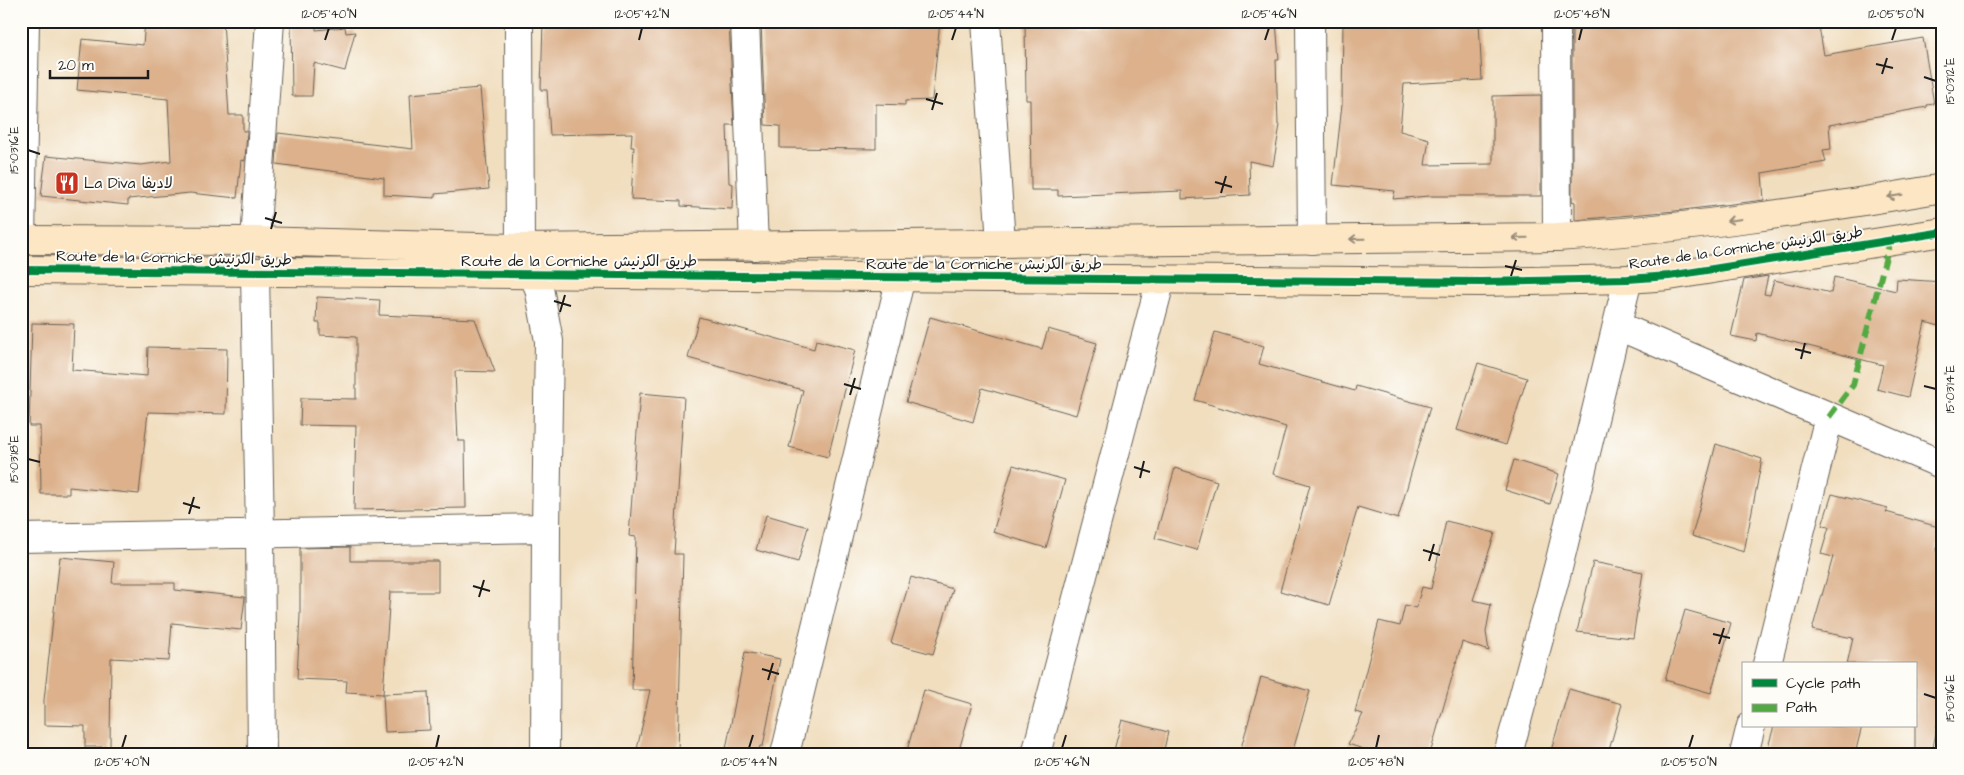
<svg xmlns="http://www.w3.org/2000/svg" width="1964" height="775" viewBox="0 0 1964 775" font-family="'Architects Daughter','Playpen Sans Arabic',sans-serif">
	<rect width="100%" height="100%" fill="#fdfcf7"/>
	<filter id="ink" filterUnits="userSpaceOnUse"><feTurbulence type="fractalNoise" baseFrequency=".02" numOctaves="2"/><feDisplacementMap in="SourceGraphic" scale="10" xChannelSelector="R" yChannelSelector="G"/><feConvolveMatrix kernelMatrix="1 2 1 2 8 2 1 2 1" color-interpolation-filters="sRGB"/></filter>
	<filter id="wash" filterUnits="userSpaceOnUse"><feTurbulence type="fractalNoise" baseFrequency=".0096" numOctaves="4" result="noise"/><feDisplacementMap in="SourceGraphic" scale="20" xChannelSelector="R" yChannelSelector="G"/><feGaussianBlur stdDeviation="1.12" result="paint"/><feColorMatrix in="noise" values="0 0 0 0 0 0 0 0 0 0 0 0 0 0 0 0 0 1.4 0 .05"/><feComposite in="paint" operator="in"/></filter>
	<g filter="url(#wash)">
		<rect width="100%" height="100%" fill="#f1debf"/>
		<g id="blocks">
			<path fill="#dcb18c" d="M 145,21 L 223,21 L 229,115 L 243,115 L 243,131 L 247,131 L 245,161 L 241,160 L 237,198 L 190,193 L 128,199 L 128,205 L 41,196 L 46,156 L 141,165 L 171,161 L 168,99 L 77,90 L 82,39 L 143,45 Z
				M 291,21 L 316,21 L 316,30 L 345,27 L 346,33 L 355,32 L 345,71 L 314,63 L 312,96 L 292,96 Z
				M 543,21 L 729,21 L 734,125 L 727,125 L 729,183 L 733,184 L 732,209 L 681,206 L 681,201 L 631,199 L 634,147 L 631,147 L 632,133 L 550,135 L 547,90 L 541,90 Z
				M 761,21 L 940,21 L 932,100 L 905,101 L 905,105 L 876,104 L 876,149 L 780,148 L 780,126 L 765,125 Z
				M 1025,21 L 1076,21 L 1075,26 L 1148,25 L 1148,21 L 1276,21 L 1279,60 L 1276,60 L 1278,125 L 1280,125 L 1273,166 L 1249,161 L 1250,195 L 1182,199 L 1182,191 L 1058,196 L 1058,190 L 1031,190 L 1030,100 L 1026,100 Z
				M 1343,21 L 1479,21 L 1482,80 L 1404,84 L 1400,131 L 1429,139 L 1425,165 L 1493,164 L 1493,96 L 1541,95 L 1541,196 L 1429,196 L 1393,199 L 1395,191 L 1333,185 L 1342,105 Z
				M 1572,21 L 1818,21 L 1824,55 L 1923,38 L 1934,104 L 1927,105 L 1927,107 L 1829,125 L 1831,149 L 1823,150 L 1826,162 L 1762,173 L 1764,200 L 1675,211 L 1575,220 L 1575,202 L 1572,201 Z
				M 480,88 L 489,189 L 435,194 L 435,198 L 384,195 L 384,178 L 276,164 L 278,133 L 413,149 L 410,94 Z
				M 1768,276 L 1764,294 L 1770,295 L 1774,280 L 1831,293 L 1834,277 L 1896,291 L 1897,279 L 1943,282 L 1943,327 L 1925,322 L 1908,397 L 1877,389 L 1883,365 L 1757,333 L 1756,341 L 1731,336 L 1744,280 Z
				M 317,297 L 380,300 L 379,315 L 475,319 L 495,372 L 455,371 L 458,441 L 465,441 L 466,508 L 354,510 L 356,426 L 300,425 L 301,398 L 356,399 L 356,337 L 320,335 L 320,323 L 316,323 Z
				M 699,317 L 814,349 L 816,340 L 855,350 L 828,457 L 789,447 L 803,390 L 688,358 Z
				M 930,317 L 1042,349 L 1048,329 L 1097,343 L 1076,415 L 982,388 L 973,422 L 906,402 Z
				M 32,323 L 74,324 L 72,370 L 147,376 L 148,347 L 227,349 L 226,414 L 148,412 L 139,494 L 69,487 L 69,494 L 41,494 L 40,426 L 29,426 Z
				M 1215,332 L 1264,346 L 1259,364 L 1355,391 L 1356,386 L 1430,407 L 1398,519 L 1358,507 L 1329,605 L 1280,591 L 1310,485 L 1273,474 L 1286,427 L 1195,400 Z
				M 1478,363 L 1527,378 L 1506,445 L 1457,430 Z
				M 640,393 L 684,397 L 674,554 L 683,554 L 678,754 L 636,754 L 650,690 L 632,690 L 636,537 L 629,536 Z
				M 1716,444 L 1762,459 L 1744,552 L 1692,536 Z
				M 1514,460 L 1559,474 L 1550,504 L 1505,490 Z
				M 1013,465 L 1065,480 L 1046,548 L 993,532 Z
				M 1175,468 L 1217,481 L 1197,550 L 1155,538 Z
				M 1832,494 L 1888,508 L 1886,512 L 1942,528 L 1936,551 L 1943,552 L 1943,721 L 1938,720 L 1932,754 L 1915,754 L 1915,664 L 1847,664 L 1853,638 L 1812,630 L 1833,557 L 1821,554 L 1829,527 L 1822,526 Z
				M 766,515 L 808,527 L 798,562 L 756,550 Z
				M 1446,521 L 1495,533 L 1473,600 L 1491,604 L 1486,632 L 1489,651 L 1462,642 L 1430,754 L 1378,754 L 1348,744 L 1363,714 L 1355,712 L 1379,621 L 1400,626 L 1405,605 L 1416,608 L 1422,587 L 1431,589 Z
				M 350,547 L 350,561 L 438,561 L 438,592 L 390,592 L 383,694 L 346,692 L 347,681 L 297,679 L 300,615 L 300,548 Z
				M 60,557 L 114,562 L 112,583 L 175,583 L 175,590 L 245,597 L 241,630 L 172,623 L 169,661 L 111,658 L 110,747 L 85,747 L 85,726 L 44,725 L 44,700 Z
				M 1593,562 L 1643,572 L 1633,638 L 1577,632 Z
				M 911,577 L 953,589 L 933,654 L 891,643 Z
				M 1685,610 L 1731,623 L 1711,693 L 1665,680 Z
				M 745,652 L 780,659 L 763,746 L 760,746 L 758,754 L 725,754 Z
				M 1261,677 L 1310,691 L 1292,754 L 1260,754 L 1241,748 Z
				M 1569,689 L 1622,704 L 1608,754 L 1550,754 Z
				M 924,690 L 972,704 L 958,754 L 906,754 Z
				M 428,692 L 430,730 L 385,732 L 383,694 Z
				M 1122,720 L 1168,732 L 1163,754 L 1113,754 Z
				M 1774,726 L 1862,726 L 1855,754 L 1766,754 Z"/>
		</g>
	</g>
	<g filter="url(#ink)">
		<use href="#blocks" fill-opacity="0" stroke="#676055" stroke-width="1"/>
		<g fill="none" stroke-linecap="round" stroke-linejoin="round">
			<g stroke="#676055" stroke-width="30">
				<path id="street" d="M 519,21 L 520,248 L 539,288 L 549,341 L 546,528 L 545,754
					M 745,21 L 754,246
					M 986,21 L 1001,243
					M 1310,21 L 1312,240
					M 1556,21 L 1557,237
					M 21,240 L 25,21
					M 255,241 L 270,21
					M 255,273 L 260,533 L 262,754
					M 1618,326 L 1943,465
					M 21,538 L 546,528
					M 1767,664 L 1829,417
					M 785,754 L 901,277
					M 1036,754 L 1161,279
					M 1508,754 L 1559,564 L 1628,279
					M 1744,754 L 1751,726"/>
			</g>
			<g stroke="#676055" stroke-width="30">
				<path id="secondary" d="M 21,240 L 255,241 L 520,248 L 1557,237 C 1687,229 1815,210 1943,188
					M 21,270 L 1481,282 L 1628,279 L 1669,276 L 1943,232"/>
			</g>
			<use href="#street" stroke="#fff" stroke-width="28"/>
			<use href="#secondary" stroke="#fce6c4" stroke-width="28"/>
			<path stroke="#52a943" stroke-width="6" stroke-dasharray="12 6" stroke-linecap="butt" d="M 1829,417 L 1853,385 L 1890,241"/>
			<g stroke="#fdfcf7" stroke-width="11">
				<path id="cycleway" d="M 21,270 L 1481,282 L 1628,279 L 1669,276 L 1943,232"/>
			</g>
			<use href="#cycleway" stroke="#00873e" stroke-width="8"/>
		</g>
		<defs><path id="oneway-shaft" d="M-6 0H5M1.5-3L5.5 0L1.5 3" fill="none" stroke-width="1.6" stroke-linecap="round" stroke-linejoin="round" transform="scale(1.25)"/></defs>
		<g stroke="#978b78">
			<use href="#oneway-shaft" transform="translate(1895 196) rotate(171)"/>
			<use href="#oneway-shaft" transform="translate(1734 220) rotate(172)"/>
			<use href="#oneway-shaft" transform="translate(1520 238) rotate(179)"/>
			<use href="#oneway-shaft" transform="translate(1357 239) rotate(179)"/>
		</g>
	</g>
	<path fill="none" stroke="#1c1c1c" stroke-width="2" d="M 325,40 L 329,28M 639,40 L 642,28M 952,40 L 956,28M 1265,40 L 1269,28M 1579,40 L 1582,28M 1892,40 L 1896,28M 1876,64 L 1893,68M 1882,74 L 1887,58M 1924,77 L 1936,81M 926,99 L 943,104M 932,110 L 937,93M 28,150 L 40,154M 1215,182 L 1232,187M 1221,193 L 1226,176M 265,218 L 282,223M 271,229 L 276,212M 1505,266 L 1522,270M 1511,276 L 1516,260M 554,301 L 571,306M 560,312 L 565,295M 1795,349 L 1811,353M 1801,359 L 1805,343M 844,384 L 861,389M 1924,386 L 1936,389M 850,395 L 855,378M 28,459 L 40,462M 1134,467 L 1150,472M 1140,478 L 1144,461M 183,503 L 200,508M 189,514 L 194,497M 1423,550 L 1440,555M 1429,561 L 1434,544M 473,586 L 490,591M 479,597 L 484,580M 1713,634 L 1730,638M 1719,644 L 1724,628M 762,669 L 779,674M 768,680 L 773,663M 1924,694 L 1936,698M 122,748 L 126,735M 436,748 L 439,735M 749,748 L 753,735M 1062,748 L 1066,735M 1376,748 L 1379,735M 1689,748 L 1693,735"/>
	<defs>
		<g id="restaurant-square" transform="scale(1.25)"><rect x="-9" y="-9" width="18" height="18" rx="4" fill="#c8321e" stroke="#fdfcf7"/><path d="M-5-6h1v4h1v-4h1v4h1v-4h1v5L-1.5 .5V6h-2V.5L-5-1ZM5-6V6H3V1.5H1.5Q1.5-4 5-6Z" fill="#fff"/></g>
	</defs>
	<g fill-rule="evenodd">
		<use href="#restaurant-square" x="67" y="183"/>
	</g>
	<g text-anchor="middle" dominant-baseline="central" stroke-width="4" stroke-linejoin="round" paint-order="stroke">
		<g font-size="15" fill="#1c1c1c" stroke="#fdfcf7" text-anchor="start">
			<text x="84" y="183">La Diva لاديفا</text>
		</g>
		<g font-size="15" fill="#1c1c1c" stroke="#fdfcf7">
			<text transform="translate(1746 248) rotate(-8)">Route de la Corniche طريق الكرنيش</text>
			<text transform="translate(174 258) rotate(1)">Route de la Corniche طريق الكرنيش</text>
			<text x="579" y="261">Route de la Corniche طريق الكرنيش</text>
			<text x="984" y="264">Route de la Corniche طريق الكرنيش</text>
		</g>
	</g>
	<rect width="1964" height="775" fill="none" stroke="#fdfcf7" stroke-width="55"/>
	<rect x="1742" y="662" width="175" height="65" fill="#fdfcf7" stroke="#a3a29f"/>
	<rect x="1752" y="679" width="25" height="8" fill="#00873e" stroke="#a3a29f"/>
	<text x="1786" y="688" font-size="15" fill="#1c1c1c">Cycle path</text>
	<rect x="1752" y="704" width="25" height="8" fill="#52a943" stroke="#a3a29f"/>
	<text x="1786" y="712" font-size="15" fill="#1c1c1c">Path</text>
	<path d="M50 70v8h98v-8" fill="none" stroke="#1c1c1c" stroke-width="2.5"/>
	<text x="58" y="70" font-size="15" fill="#1c1c1c" stroke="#fdfcf7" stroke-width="4" paint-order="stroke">20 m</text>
	<rect x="28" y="28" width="1908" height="720" fill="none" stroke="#1c1c1c" stroke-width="2"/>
	<g font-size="12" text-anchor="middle" fill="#1c1c1c">
		<text x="329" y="18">12°05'40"N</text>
		<text x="642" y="18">12°05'42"N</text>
		<text x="956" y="18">12°05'44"N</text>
		<text x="1269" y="18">12°05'46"N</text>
		<text x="1582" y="18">12°05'48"N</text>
		<text x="1896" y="18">12°05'50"N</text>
		<text transform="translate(1950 81) rotate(-90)" y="4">15°03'12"E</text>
		<text transform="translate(14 150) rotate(-90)" y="4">15°03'16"E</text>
		<text transform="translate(1950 389) rotate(-90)" y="4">15°03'14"E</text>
		<text transform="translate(14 459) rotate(-90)" y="4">15°03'18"E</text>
		<text transform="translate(1950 698) rotate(-90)" y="4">15°03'16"E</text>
		<text x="122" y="766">12°05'40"N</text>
		<text x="436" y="766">12°05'42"N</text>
		<text x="749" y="766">12°05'44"N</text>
		<text x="1062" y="766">12°05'46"N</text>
		<text x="1376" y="766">12°05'48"N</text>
		<text x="1689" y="766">12°05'50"N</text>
	</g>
</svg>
